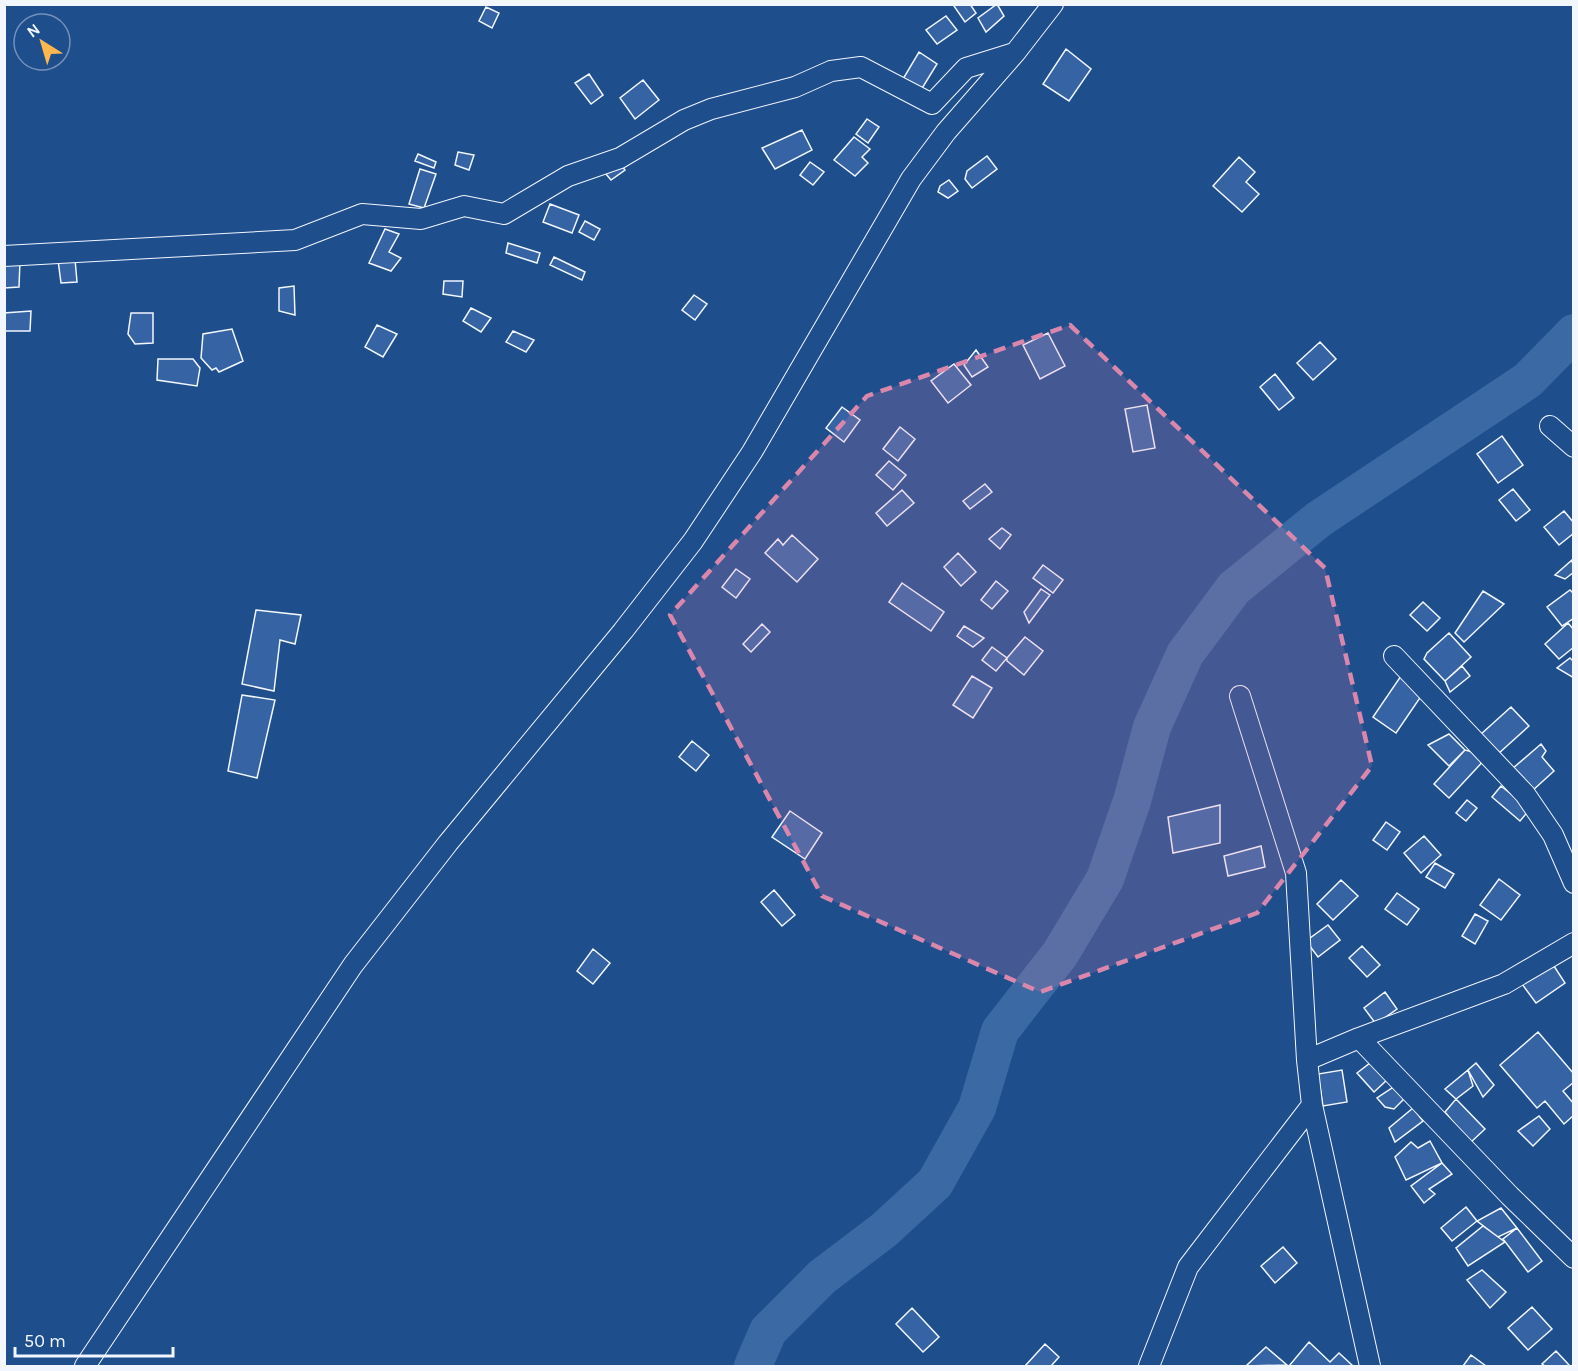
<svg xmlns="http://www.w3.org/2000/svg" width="1578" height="1371" viewBox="0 0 1578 1371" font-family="Karla,sans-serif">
	<rect width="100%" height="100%" fill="#1f4e8c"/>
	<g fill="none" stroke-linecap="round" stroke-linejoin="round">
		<path stroke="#3b69a3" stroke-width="38" d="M 753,1366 L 768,1331 L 822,1277 L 884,1230 L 935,1183 L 977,1108 L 1000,1031 L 1060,954 L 1105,879 L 1132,801 L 1152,727 L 1185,654 L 1234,588 L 1319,519 L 1528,380 L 1574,333"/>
	</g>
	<path fill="#3563a3" stroke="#f2f6ff" stroke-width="1.5" d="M 958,4 L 970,4 L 976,13 L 965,22 L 954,6 Z
		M 997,4 L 1004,16 L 986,32 L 978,18 Z
		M 486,7 L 499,13 L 492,28 L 479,21 Z
		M 946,16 L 957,30 L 937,44 L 926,30 Z
		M 1066,49 L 1091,69 L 1069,101 L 1043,84 Z
		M 919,52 L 937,64 L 921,90 L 903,79 Z
		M 589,74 L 603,95 L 591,104 L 575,83 Z
		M 643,80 L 659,100 L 635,119 L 620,98 Z
		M 867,119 L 879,127 L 868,143 L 856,134 Z
		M 802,130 L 812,150 L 775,169 L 762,148 Z
		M 854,137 L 870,149 L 862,157 L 868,163 L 855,176 L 834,160 Z
		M 458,152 L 474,155 L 469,170 L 455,165 Z
		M 418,154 L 436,162 L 434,168 L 415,161 Z
		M 987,156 L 997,169 L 972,188 L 965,179 L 967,171 Z
		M 1239,157 L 1255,172 L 1246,182 L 1259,194 L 1242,212 L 1213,186 Z
		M 810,162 L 824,172 L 813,185 L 800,175 Z
		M 620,163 L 625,170 L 611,180 L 606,174 Z
		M 420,169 L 436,174 L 424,208 L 409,204 Z
		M 949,180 L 958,191 L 948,198 L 938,192 L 940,186 Z
		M 550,204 L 579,215 L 572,233 L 543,222 Z
		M 585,221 L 600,229 L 594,240 L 579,232 Z
		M 385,229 L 399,234 L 389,252 L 401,258 L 391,271 L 369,263 Z
		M 508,243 L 540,253 L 537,263 L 506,253 Z
		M 554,257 L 585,272 L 582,280 L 550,265 Z
		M 75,259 L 77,282 L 61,283 L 58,260 Z
		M 20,261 L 19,287 L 4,288 L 4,263 Z
		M 444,281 L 463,281 L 462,297 L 443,294 Z
		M 294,286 L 295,315 L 279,311 L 279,288 Z
		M 694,295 L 707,304 L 695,320 L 682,310 Z
		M 471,308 L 491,318 L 481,332 L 463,321 Z
		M 31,311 L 30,331 L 4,331 L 4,313 Z
		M 131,313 L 153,313 L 153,343 L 135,344 L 128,334 Z
		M 377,325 L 397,334 L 383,357 L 365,347 Z
		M 232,329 L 243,361 L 219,372 L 216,368 L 212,370 L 201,358 L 203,334 Z
		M 513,331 L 534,340 L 526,352 L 506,342 Z
		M 1048,333 L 1065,366 L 1040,379 L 1023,345 Z
		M 1320,342 L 1336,359 L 1313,380 L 1297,363 Z
		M 976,350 L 988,367 L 972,377 L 964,365 Z
		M 158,359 L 193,359 L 200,368 L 197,386 L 157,380 Z
		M 954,364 L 971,385 L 948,403 L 931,381 Z
		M 1275,374 L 1294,398 L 1279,410 L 1260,387 Z
		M 1147,405 L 1155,448 L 1133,452 L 1125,409 Z
		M 842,407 L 860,420 L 844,442 L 826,428 Z
		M 900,427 L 915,439 L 898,461 L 883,449 Z
		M 1502,436 L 1523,465 L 1498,483 L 1477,454 Z
		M 889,461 L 906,475 L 893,490 L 876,475 Z
		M 985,484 L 992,492 L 970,509 L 963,501 Z
		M 1513,489 L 1530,510 L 1516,521 L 1499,500 Z
		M 902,490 L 914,503 L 887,526 L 876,513 Z
		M 1564,511 L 1574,523 L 1574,533 L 1559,545 L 1544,527 Z
		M 1002,528 L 1011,535 L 1000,549 L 989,539 Z
		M 792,535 L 818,559 L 797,582 L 765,553 L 778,539 L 783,545 Z
		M 958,553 L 976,572 L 961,586 L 944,567 Z
		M 1572,560 L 1574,572 L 1565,579 L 1555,575 Z
		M 1043,565 L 1063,580 L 1053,593 L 1033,578 Z
		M 736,569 L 750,579 L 736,598 L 722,587 Z
		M 996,581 L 1008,591 L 992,609 L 981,600 Z
		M 902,583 L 944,612 L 931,631 L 889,602 Z
		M 1041,589 L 1050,595 L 1029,623 L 1024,612 Z
		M 1570,590 L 1574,594 L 1574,618 L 1562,626 L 1547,607 Z
		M 1483,591 L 1504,604 L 1464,642 L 1455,633 Z
		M 1423,602 L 1440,618 L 1427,631 L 1410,615 Z
		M 256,610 L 301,615 L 295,644 L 280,640 L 274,691 L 242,684 Z
		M 1568,623 L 1574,630 L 1574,647 L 1559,659 L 1545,644 Z
		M 762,624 L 770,632 L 751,652 L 743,644 Z
		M 964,626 L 984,638 L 973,647 L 957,636 Z
		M 1449,633 L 1471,657 L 1445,681 L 1424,659 L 1427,653 Z
		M 1025,637 L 1043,651 L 1024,675 L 1007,661 L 1007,658 Z
		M 992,647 L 1007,658 L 996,671 L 982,660 Z
		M 1570,658 L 1574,662 L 1574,678 L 1557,668 Z
		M 1462,666 L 1470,676 L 1450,692 L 1445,681 Z
		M 1403,673 L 1426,689 L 1396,733 L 1373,717 Z
		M 972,676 L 992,688 L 973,718 L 953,705 Z
		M 242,695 L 275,700 L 257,778 L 228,771 Z
		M 1511,707 L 1529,726 L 1498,754 L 1480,735 Z
		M 1449,734 L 1465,750 L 1449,766 L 1428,745 Z
		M 692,741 L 709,755 L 696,771 L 679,757 Z
		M 1541,744 L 1546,751 L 1542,757 L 1554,771 L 1532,791 L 1512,769 Z
		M 1465,750 L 1488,756 L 1449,798 L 1434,784 Z
		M 1501,786 L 1530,809 L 1520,821 L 1492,797 Z
		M 1467,800 L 1477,808 L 1466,821 L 1456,813 Z
		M 1220,805 L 1220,843 L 1173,853 L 1168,817 Z
		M 790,811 L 822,833 L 805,859 L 772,837 Z
		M 1386,822 L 1400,832 L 1387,850 L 1373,840 Z
		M 1424,836 L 1441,855 L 1421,873 L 1404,853 Z
		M 1261,846 L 1265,867 L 1228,876 L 1224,856 Z
		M 1435,863 L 1454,874 L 1445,888 L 1426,877 Z
		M 1499,879 L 1520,895 L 1501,920 L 1480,905 Z
		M 1341,880 L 1358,896 L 1333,920 L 1317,904 Z
		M 774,890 L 795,915 L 782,926 L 761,902 Z
		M 1397,893 L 1419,909 L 1407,925 L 1385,909 Z
		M 1475,914 L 1488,921 L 1475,944 L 1462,936 Z
		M 1328,925 L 1340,940 L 1318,957 L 1306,941 Z
		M 1362,946 L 1380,965 L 1367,977 L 1349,958 Z
		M 593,949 L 610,963 L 593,984 L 577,971 Z
		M 1552,963 L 1565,983 L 1536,1003 L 1522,984 Z
		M 1385,992 L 1397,1009 L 1376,1024 L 1364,1008 Z
		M 1538,1032 L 1574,1074 L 1574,1082 L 1563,1091 L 1574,1104 L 1574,1115 L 1564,1124 L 1545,1101 L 1537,1108 L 1500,1065 Z
		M 1370,1063 L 1388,1079 L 1374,1092 L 1357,1073 Z
		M 1476,1063 L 1494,1085 L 1483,1097 L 1468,1070 Z
		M 1342,1070 L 1347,1102 L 1323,1106 L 1318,1074 Z
		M 1468,1070 L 1473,1086 L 1456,1099 L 1445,1089 Z
		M 1395,1086 L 1405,1098 L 1394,1109 L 1385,1107 L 1377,1098 Z
		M 1456,1099 L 1485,1129 L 1470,1143 L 1445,1112 Z
		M 1413,1108 L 1423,1121 L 1395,1142 L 1389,1128 Z
		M 1539,1116 L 1550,1129 L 1533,1146 L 1518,1131 Z
		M 1430,1141 L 1442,1163 L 1406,1180 L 1395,1157 L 1411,1142 L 1418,1148 Z
		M 1442,1163 L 1452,1174 L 1429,1189 L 1435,1194 L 1424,1203 L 1411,1186 Z
		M 1466,1207 L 1477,1221 L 1452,1241 L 1441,1228 Z
		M 1501,1208 L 1517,1228 L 1498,1237 L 1477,1221 Z
		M 1483,1226 L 1505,1242 L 1468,1266 L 1456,1248 Z
		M 1517,1228 L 1542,1261 L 1528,1272 L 1503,1239 Z
		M 1283,1247 L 1297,1263 L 1275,1283 L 1261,1266 Z
		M 1482,1270 L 1506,1292 L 1490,1308 L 1467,1280 Z
		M 1532,1307 L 1552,1329 L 1528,1350 L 1508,1328 Z
		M 912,1308 L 939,1337 L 923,1352 L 896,1324 Z
		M 1309,1342 L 1330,1362 L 1339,1353 L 1353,1366 L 1289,1366 Z
		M 1045,1344 L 1059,1357 L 1051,1366 L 1025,1366 Z
		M 1266,1347 L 1287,1365 L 1246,1366 Z
		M 1556,1351 L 1570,1366 L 1545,1366 L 1542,1364 Z
		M 1471,1355 L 1486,1366 L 1463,1366 Z"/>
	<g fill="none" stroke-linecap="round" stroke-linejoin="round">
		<g stroke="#f2f6ff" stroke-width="22">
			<path id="street" d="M 4,256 L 295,240 L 362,214 L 421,219 L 464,206 L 504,214 L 568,176 L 620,158 L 684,120 L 711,109 L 795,87 L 831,71 L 861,67 L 932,104 L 966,68 L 1014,53
				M 1550,426 L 1574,447
				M 1394,656 L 1525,794 L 1553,835 L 1574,883
				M 1240,696 L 1296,873 L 1307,1060
				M 1359,1038 L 1510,1196 L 1574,1258
				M 1312,1105 L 1370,1366
				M 85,1366 L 353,965 L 448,843 L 623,631 L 693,541 L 752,452 L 911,179 L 946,132 L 1015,53 L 1053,4
				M 1149,1366 L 1188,1267 L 1312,1105 L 1307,1060 L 1359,1038 L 1504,984 L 1574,943"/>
		</g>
		<use href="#street" stroke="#1f4e8c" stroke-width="20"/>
	</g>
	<path fill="#da87ad" fill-opacity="0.2" stroke="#da87ad" stroke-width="4.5" stroke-dasharray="12 8" stroke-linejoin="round" d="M 1070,325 L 1325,568 L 1372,766 L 1257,913 L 1040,992 L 822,896 L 670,615 L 867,396 Z"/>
	<rect width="1578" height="1371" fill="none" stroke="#f2f6ff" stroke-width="12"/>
	<g transform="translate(42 42) rotate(323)"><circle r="28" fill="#1f4e8c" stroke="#7391ba" stroke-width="1.5"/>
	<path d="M0-4.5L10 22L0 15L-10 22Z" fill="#ffb74d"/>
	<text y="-9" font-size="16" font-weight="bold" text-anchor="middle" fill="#f2f6ff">N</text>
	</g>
	<path d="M15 1347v9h158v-9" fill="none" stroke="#f2f6ff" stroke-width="3"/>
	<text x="24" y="1347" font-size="18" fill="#f2f6ff" stroke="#1f4e8c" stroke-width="4.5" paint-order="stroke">50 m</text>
</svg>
